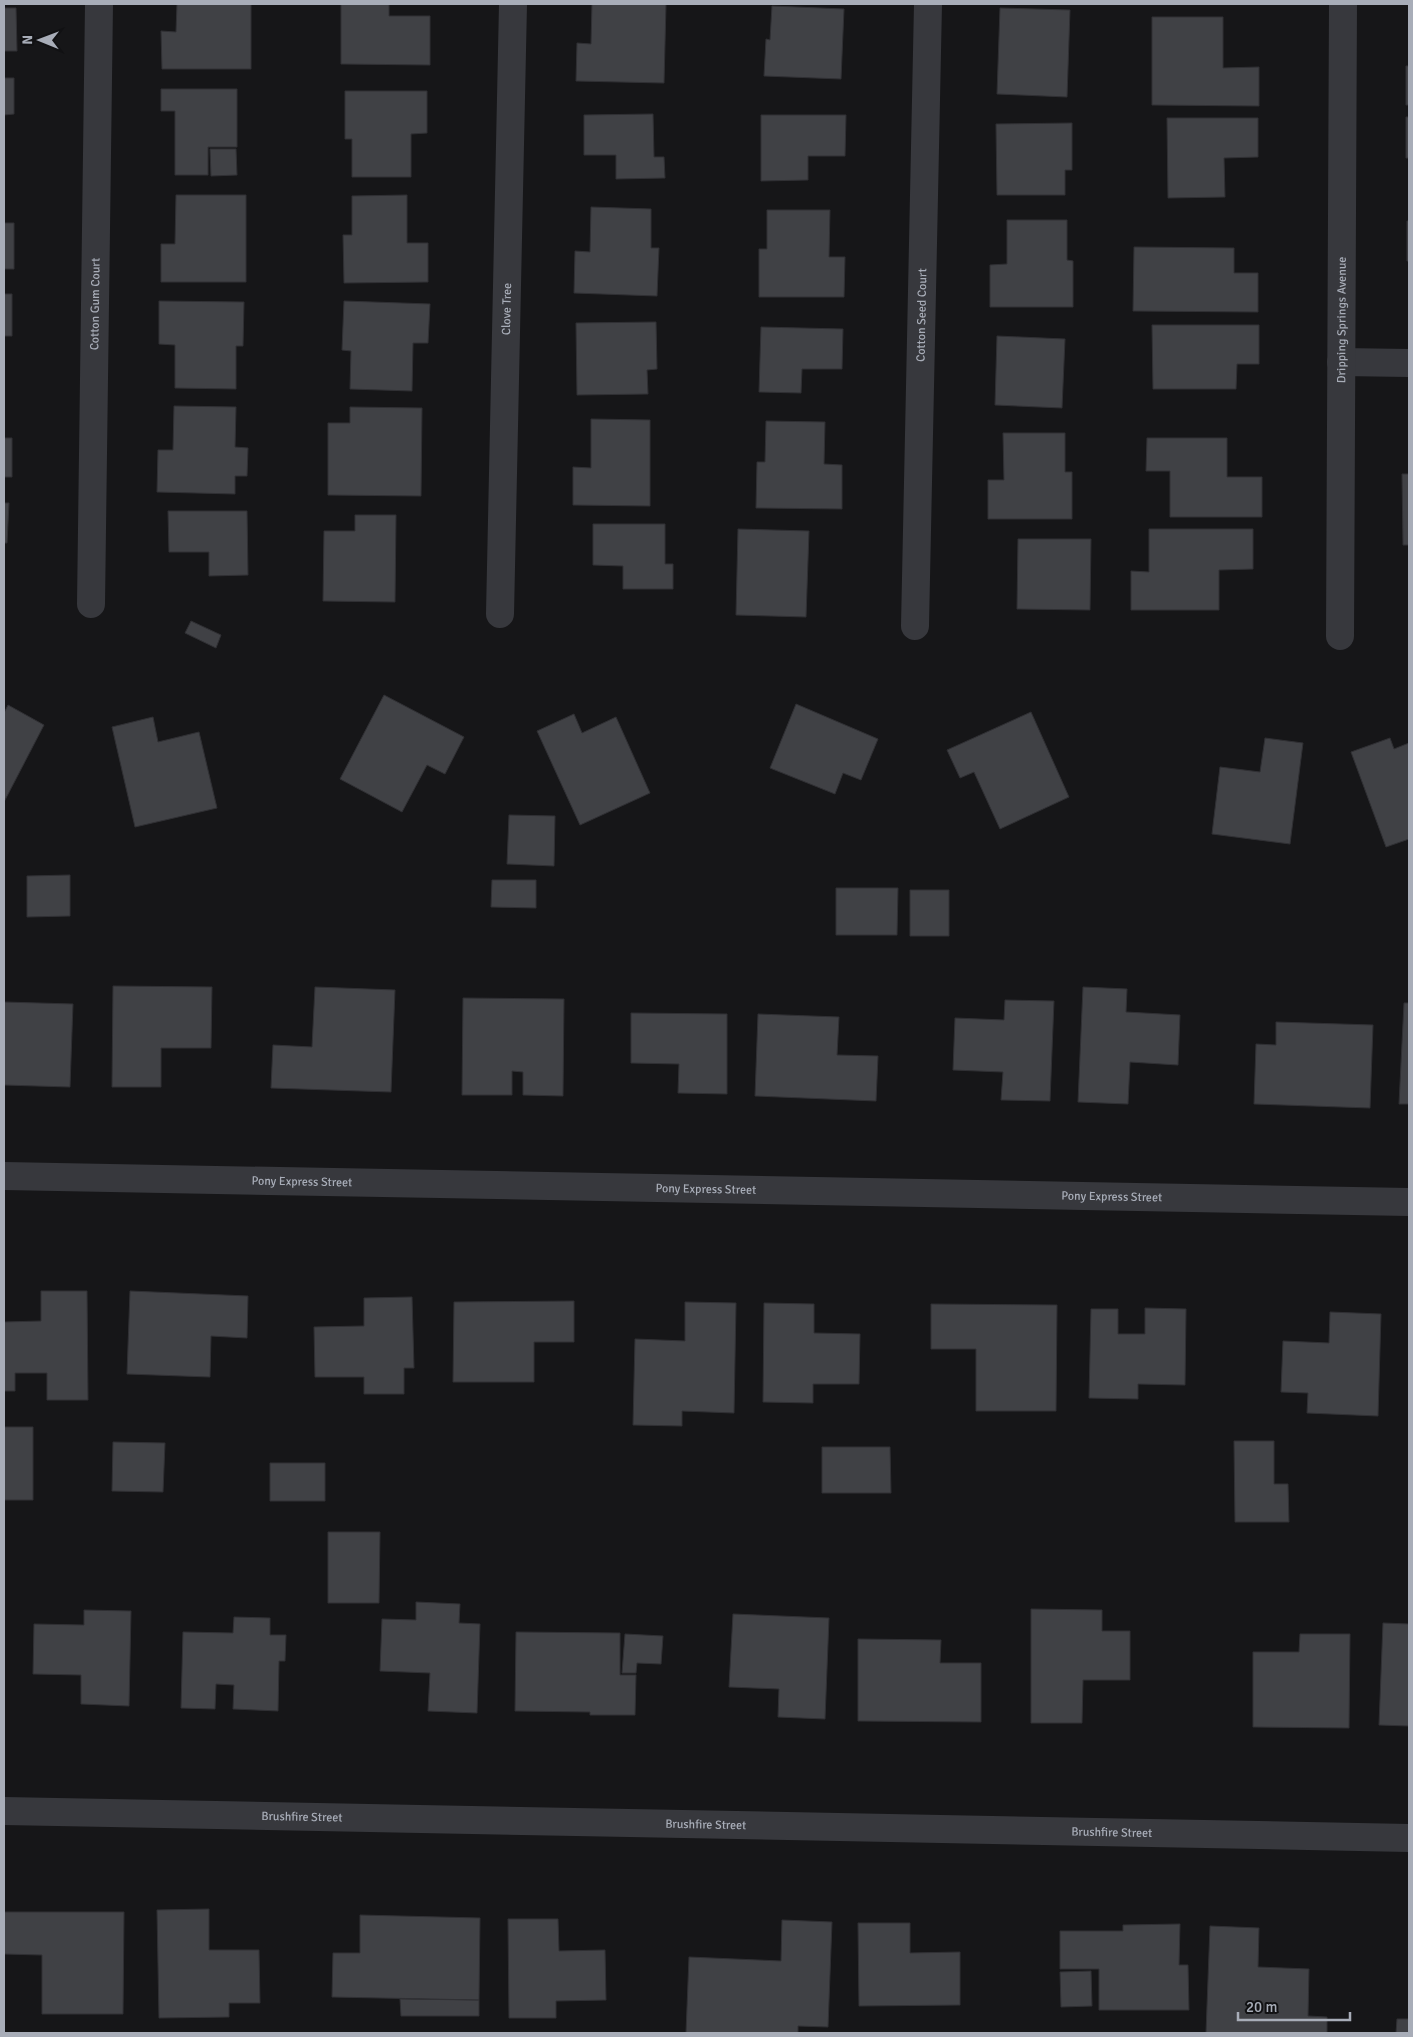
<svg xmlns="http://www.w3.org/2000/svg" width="1413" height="2037" viewBox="0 0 1413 2037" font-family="Signika,sans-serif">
	<rect width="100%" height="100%" fill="#161618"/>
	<path fill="#404145" stroke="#303034" d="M 177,4 L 251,4 L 251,69 L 162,69 L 161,31 L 176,32 Z
		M 341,4 L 389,4 L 389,16 L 430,16 L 430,65 L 341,64 Z
		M 592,4 L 666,4 L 664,83 L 576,81 L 577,43 L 591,44 Z
		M 772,6 L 844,9 L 841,79 L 764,76 L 766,39 L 770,40 Z
		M 4,8 L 16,8 L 17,51 L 4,51 Z
		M 1000,8 L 1070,10 L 1067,97 L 997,94 Z
		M 1152,17 L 1223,17 L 1223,68 L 1259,67 L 1259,106 L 1152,105 Z
		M 1406,66 L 1409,66 L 1409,105 L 1406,105 Z
		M 4,78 L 14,78 L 14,114 L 4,115 Z
		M 161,89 L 237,89 L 237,147 L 208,147 L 208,175 L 175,175 L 175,111 L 161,111 Z
		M 345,91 L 427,91 L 427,133 L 411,134 L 411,177 L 352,177 L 352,139 L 345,139 Z
		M 653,114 L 654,157 L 664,157 L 665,178 L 616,179 L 616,155 L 584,155 L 584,115 Z
		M 761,115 L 846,115 L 845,156 L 808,156 L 808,180 L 761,181 Z
		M 1406,117 L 1409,117 L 1409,158 L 1406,158 Z
		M 1167,118 L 1258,118 L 1258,157 L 1224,158 L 1225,197 L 1168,198 Z
		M 1072,123 L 1072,170 L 1065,170 L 1065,195 L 997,195 L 996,124 Z
		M 210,149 L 236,149 L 237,175 L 211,176 Z
		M 176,195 L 246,195 L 246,282 L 161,282 L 161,244 L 175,244 Z
		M 407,195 L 407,243 L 428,243 L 428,282 L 344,283 L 343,235 L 352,235 L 352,196 Z
		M 591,207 L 651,209 L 651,248 L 659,248 L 657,296 L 574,293 L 575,251 L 590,252 Z
		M 767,210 L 830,210 L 829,257 L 845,257 L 844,297 L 759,297 L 759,249 L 767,249 Z
		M 1007,220 L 1067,220 L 1067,260 L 1073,261 L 1073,307 L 990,307 L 990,265 L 1007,264 Z
		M 1407,221 L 1409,221 L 1409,261 L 1407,261 Z
		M 4,223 L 14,223 L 14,269 L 4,269 Z
		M 1134,247 L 1234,248 L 1234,273 L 1258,273 L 1258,312 L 1133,311 Z
		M 4,294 L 12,294 L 12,336 L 4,336 Z
		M 159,301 L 244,302 L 243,346 L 236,346 L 236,389 L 175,388 L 175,345 L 159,344 Z
		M 344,301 L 430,304 L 428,343 L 413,343 L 412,391 L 350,389 L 351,351 L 342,350 Z
		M 656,322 L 657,369 L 647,370 L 648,394 L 577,395 L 576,323 Z
		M 1152,325 L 1259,325 L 1259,364 L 1237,364 L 1236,389 L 1153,389 Z
		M 761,327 L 843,329 L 842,369 L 802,369 L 801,393 L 759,392 Z
		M 997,336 L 1065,339 L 1062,408 L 995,405 Z
		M 174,406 L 236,407 L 235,447 L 248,448 L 247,476 L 235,476 L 235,494 L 157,492 L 158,450 L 173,450 Z
		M 350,407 L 422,408 L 421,496 L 328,495 L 328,423 L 350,423 Z
		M 591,419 L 650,420 L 650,506 L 573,505 L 573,467 L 591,468 Z
		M 766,421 L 825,422 L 824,464 L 842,465 L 842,509 L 756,508 L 757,462 L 765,462 Z
		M 1003,433 L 1065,433 L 1065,472 L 1072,472 L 1072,519 L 988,519 L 988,480 L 1004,480 Z
		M 4,438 L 12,438 L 12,477 L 4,477 Z
		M 1147,438 L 1227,438 L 1227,477 L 1262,477 L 1262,517 L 1170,517 L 1170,471 L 1146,471 Z
		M 1402,474 L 1409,474 L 1409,545 L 1403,545 Z
		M 4,503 L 9,503 L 7,543 L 4,543 Z
		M 168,511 L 247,511 L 248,575 L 209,576 L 209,552 L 169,552 Z
		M 355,515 L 396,515 L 395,602 L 323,601 L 324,531 L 355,531 Z
		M 593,524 L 665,524 L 665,564 L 673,564 L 673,589 L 623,589 L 623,566 L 593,565 Z
		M 738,529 L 809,531 L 806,617 L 736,615 Z
		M 1149,529 L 1253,529 L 1253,569 L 1219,570 L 1219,610 L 1131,610 L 1131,571 L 1149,572 Z
		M 1018,539 L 1091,539 L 1090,610 L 1017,609 Z
		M 191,621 L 221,635 L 216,648 L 185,633 Z
		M 384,695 L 464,737 L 445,774 L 427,765 L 402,812 L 340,779 Z
		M 796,704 L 878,739 L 861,780 L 843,773 L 835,794 L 770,768 Z
		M 8,705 L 44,725 L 4,802 L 4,713 Z
		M 1031,712 L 1069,797 L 1000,829 L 974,772 L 960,778 L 947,750 Z
		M 574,714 L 582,733 L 616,717 L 650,793 L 580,825 L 537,731 Z
		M 153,717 L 158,742 L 199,732 L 217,808 L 135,827 L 112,727 Z
		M 1265,738 L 1303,743 L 1290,844 L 1212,834 L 1220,767 L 1260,772 Z
		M 1390,738 L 1394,749 L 1409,743 L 1409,839 L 1386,847 L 1351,752 Z
		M 509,815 L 555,816 L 554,866 L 507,864 Z
		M 70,875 L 70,916 L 27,917 L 27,876 Z
		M 492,880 L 536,880 L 536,908 L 491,907 Z
		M 836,888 L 898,888 L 897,935 L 836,935 Z
		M 910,890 L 949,890 L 949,936 L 910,936 Z
		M 113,986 L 212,987 L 211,1048 L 161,1048 L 161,1087 L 112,1087 Z
		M 315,987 L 395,990 L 391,1092 L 271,1088 L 273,1045 L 312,1047 Z
		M 1083,987 L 1127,989 L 1126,1012 L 1180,1015 L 1178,1065 L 1130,1062 L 1128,1104 L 1078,1102 Z
		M 463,998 L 564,999 L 563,1096 L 523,1095 L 523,1072 L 512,1071 L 512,1095 L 462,1095 Z
		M 1005,1000 L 1054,1001 L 1050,1101 L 1001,1100 L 1003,1072 L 953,1070 L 955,1018 L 1004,1020 Z
		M 4,1002 L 73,1004 L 70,1087 L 4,1085 Z
		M 1404,1003 L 1409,1003 L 1409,1104 L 1399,1104 Z
		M 631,1013 L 727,1014 L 727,1094 L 678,1093 L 679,1064 L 631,1063 Z
		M 758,1014 L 839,1017 L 837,1055 L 878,1056 L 876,1101 L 755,1096 Z
		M 1276,1022 L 1373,1025 L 1370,1108 L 1254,1104 L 1256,1044 L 1276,1045 Z
		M 41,1291 L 87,1291 L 88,1400 L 47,1400 L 47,1373 L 15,1373 L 15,1391 L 4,1391 L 4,1322 L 41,1321 Z
		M 130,1291 L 248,1296 L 247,1338 L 211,1336 L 210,1377 L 127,1374 Z
		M 412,1297 L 414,1368 L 404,1368 L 404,1394 L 364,1394 L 364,1377 L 315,1377 L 314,1327 L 364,1326 L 364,1298 Z
		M 574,1301 L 574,1342 L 534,1342 L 534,1382 L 453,1382 L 454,1302 Z
		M 685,1302 L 736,1303 L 734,1413 L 682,1411 L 682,1426 L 633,1425 L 635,1339 L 685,1341 Z
		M 764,1303 L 814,1304 L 814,1333 L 860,1334 L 859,1384 L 813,1384 L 813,1403 L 763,1402 Z
		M 931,1304 L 1057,1305 L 1056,1411 L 976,1411 L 976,1349 L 931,1349 Z
		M 1145,1308 L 1186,1309 L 1185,1385 L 1138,1384 L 1138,1399 L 1089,1398 L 1091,1309 L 1118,1309 L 1118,1334 L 1145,1334 Z
		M 1330,1312 L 1381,1314 L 1378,1416 L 1307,1413 L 1308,1393 L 1281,1392 L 1283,1341 L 1329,1343 Z
		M 4,1427 L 33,1427 L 33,1500 L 4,1500 Z
		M 1234,1441 L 1274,1441 L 1274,1484 L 1288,1484 L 1289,1522 L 1235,1522 Z
		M 113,1442 L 165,1443 L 163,1492 L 112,1491 Z
		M 822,1447 L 890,1447 L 891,1493 L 822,1493 Z
		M 270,1463 L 325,1463 L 325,1501 L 270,1501 Z
		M 328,1532 L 380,1532 L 379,1603 L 328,1603 Z
		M 416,1602 L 460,1604 L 459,1623 L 480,1624 L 477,1713 L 428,1711 L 430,1673 L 380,1671 L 382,1619 L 416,1620 Z
		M 1031,1609 L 1102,1610 L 1102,1631 L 1130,1631 L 1130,1680 L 1083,1680 L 1082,1723 L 1031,1723 Z
		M 84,1610 L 131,1611 L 129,1706 L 81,1704 L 81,1675 L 33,1674 L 34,1624 L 84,1625 Z
		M 733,1614 L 829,1618 L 825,1719 L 778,1717 L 779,1689 L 729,1687 Z
		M 234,1617 L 270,1618 L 270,1635 L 286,1635 L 285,1661 L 279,1661 L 278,1711 L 233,1709 L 234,1685 L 216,1684 L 215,1709 L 181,1708 L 183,1632 L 233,1633 Z
		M 1383,1623 L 1409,1624 L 1409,1726 L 1379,1725 Z
		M 516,1632 L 620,1633 L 620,1675 L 636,1675 L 635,1715 L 590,1715 L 590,1712 L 515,1711 Z
		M 625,1634 L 663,1636 L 661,1664 L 637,1663 L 636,1673 L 622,1673 Z
		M 1300,1634 L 1350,1634 L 1349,1728 L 1253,1727 L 1253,1652 L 1299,1652 Z
		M 858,1639 L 941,1640 L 940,1663 L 981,1663 L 981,1722 L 858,1721 Z
		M 209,1909 L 209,1950 L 259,1950 L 260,2003 L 229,2003 L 229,2017 L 159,2018 L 157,1910 Z
		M 4,1912 L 124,1912 L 123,2014 L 42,2014 L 42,1955 L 4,1954 Z
		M 360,1915 L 480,1918 L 479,2000 L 332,1997 L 333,1953 L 360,1953 Z
		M 508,1919 L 558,1919 L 559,1951 L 605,1950 L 606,2000 L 556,2001 L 556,2018 L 509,2018 Z
		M 782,1920 L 832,1922 L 828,2027 L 798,2026 L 798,2033 L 686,2033 L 689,1957 L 781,1961 Z
		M 858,1923 L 910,1923 L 910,1953 L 960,1952 L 960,2005 L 859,2006 Z
		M 1180,1924 L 1179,1965 L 1188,1965 L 1189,2010 L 1099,2010 L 1099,1969 L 1060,1969 L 1060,1931 L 1123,1931 L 1123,1925 Z
		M 1210,1926 L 1259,1928 L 1258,1967 L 1309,1969 L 1308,2016 L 1327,2017 L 1327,2033 L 1206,2033 Z
		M 1091,1971 L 1092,2006 L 1061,2007 L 1060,1972 Z
		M 400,1999 L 479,2000 L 479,2016 L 401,2016 Z
		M 1397,2019 L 1409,2019 L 1409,2033 L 1396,2033 Z"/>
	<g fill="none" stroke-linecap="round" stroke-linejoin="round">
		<g stroke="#37383d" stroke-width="28">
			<path d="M 1341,362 L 1409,363"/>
			<path id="s1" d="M 91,604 L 99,4"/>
			<path id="s2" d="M 500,614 L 513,4"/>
			<path id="s3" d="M 915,626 L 928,4"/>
			<path id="s4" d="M 1340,636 L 1343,4"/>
			<path id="s5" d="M 4,1176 L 1409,1202"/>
			<path id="s6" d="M 4,1811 L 1409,1838"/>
		</g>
	</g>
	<g text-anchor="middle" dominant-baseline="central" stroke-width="4" stroke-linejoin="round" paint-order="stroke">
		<g font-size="12" fill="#a8adb8" stroke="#111113">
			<text stroke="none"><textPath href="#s1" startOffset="300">Cotton Gum Court</textPath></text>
			<text stroke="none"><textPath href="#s2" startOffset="305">Clove Tree</textPath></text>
			<text stroke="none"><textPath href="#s3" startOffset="311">Cotton Seed Court</textPath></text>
			<text stroke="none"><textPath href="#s4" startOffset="316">Dripping Springs Avenue</textPath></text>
			<text stroke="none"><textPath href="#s5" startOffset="298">Pony Express Street</textPath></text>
			<text stroke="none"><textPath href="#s5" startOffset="702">Pony Express Street</textPath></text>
			<text stroke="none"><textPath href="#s5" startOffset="1108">Pony Express Street</textPath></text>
			<text stroke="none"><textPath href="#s6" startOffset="298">Brushfire Street</textPath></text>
			<text stroke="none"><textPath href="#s6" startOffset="702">Brushfire Street</textPath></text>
			<text stroke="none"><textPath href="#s6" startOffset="1108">Brushfire Street</textPath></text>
		</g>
	</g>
	<rect width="1413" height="2037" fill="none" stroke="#a8adb8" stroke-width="10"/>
	<g transform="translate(40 40) rotate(271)" stroke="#111113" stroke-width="4" paint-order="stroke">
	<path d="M0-4L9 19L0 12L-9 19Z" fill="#a8adb8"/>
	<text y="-8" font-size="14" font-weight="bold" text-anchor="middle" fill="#a8adb8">N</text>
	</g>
	<path d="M1238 2012v8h112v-8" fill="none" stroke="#a8adb8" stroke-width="2.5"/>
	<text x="1246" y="2012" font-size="15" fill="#a8adb8" stroke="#111113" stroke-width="4" paint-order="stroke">20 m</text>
</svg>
